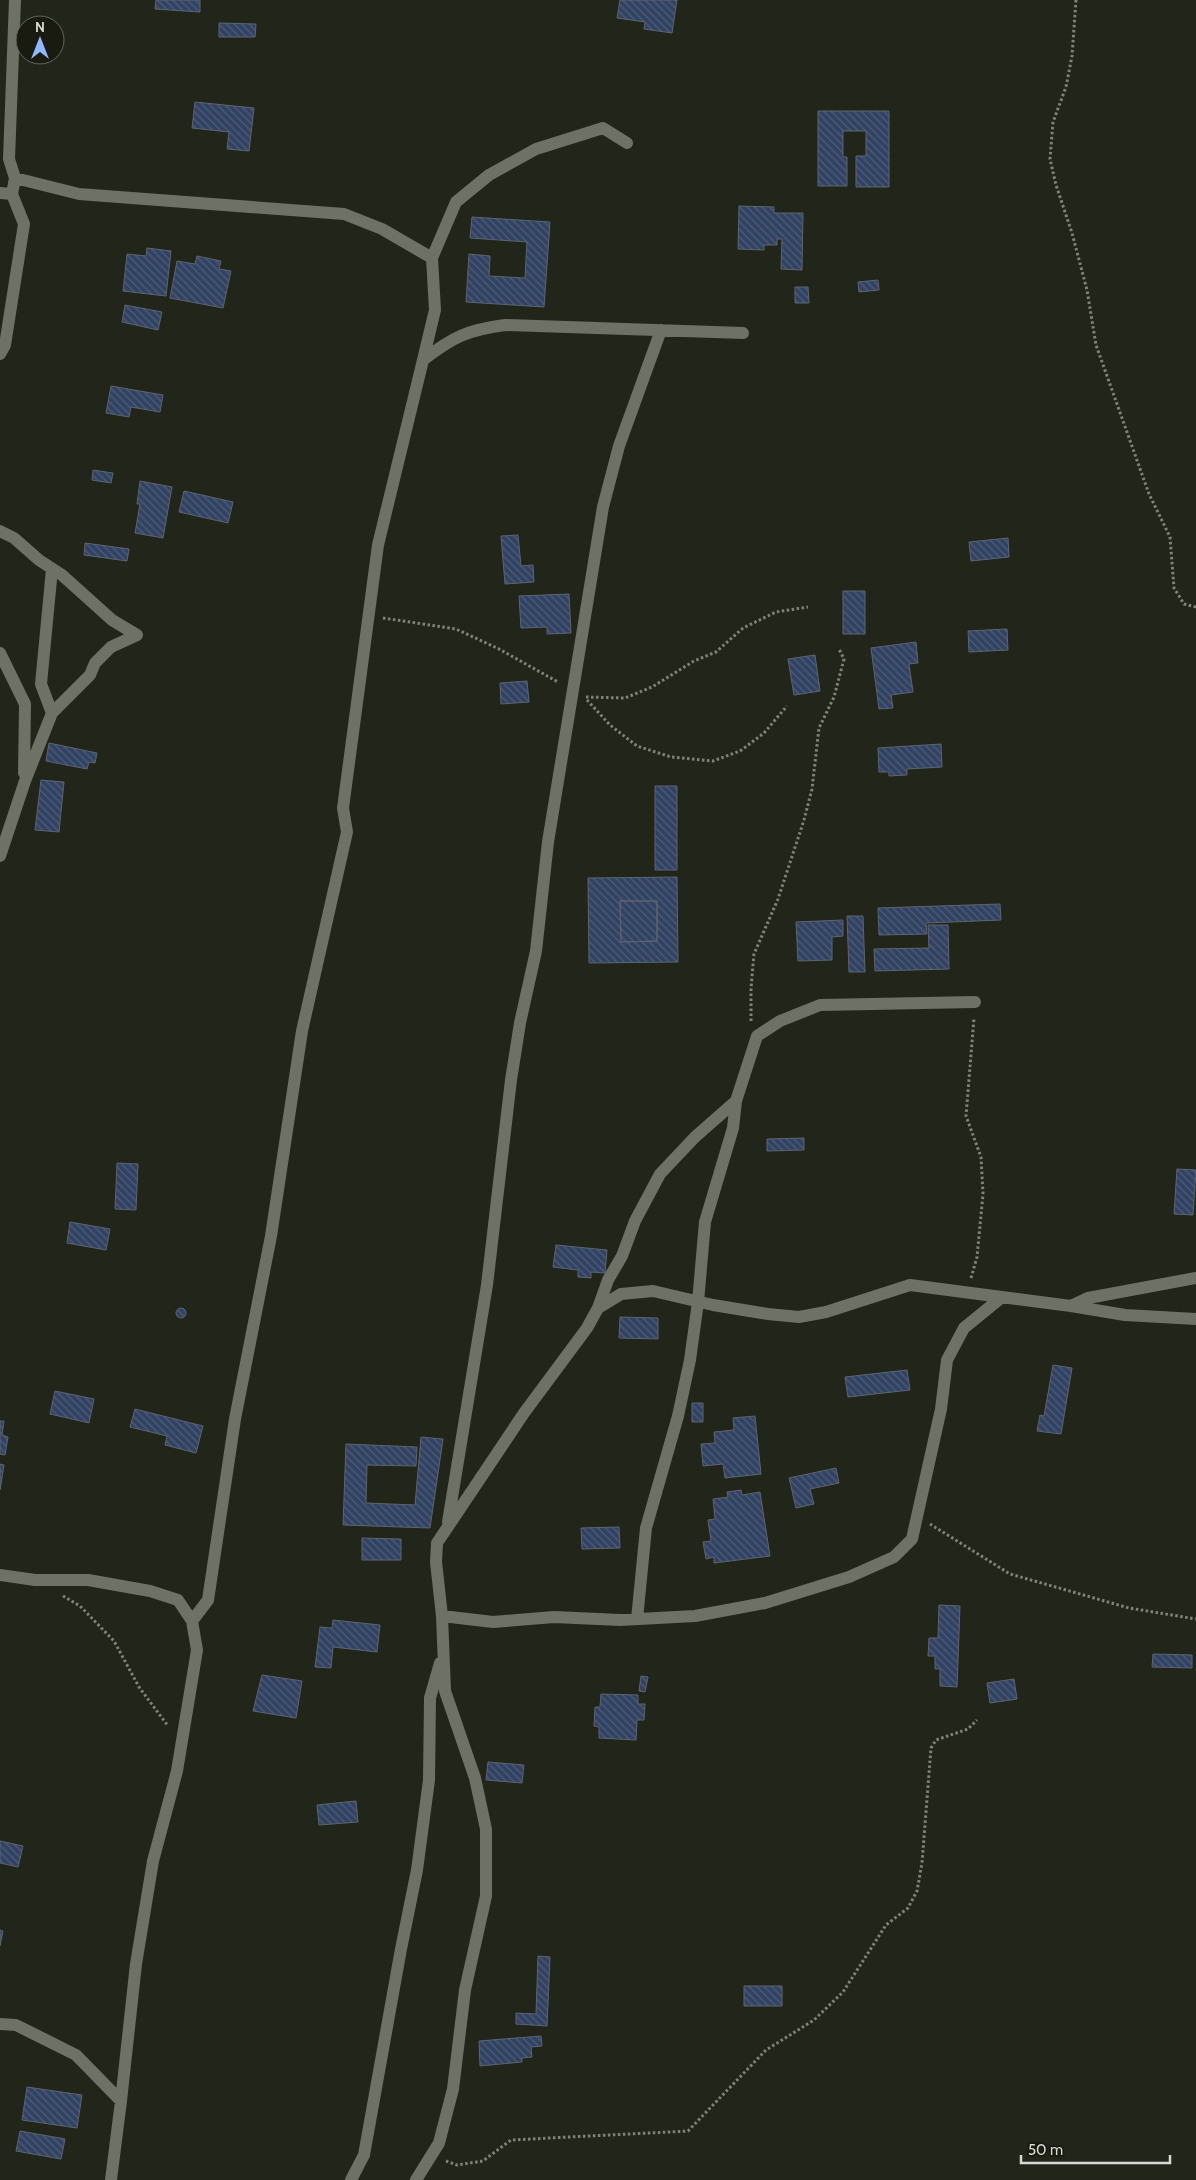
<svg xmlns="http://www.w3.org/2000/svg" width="1196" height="2180" viewBox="0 0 1196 2180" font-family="Cabin,sans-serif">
	<defs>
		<pattern id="building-back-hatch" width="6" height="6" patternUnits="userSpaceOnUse" patternTransform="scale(1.25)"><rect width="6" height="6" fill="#314263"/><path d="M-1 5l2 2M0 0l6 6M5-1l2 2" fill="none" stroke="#4e5d78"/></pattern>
	</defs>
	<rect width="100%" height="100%" fill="#22251a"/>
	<path fill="url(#building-back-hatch)" stroke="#5e646f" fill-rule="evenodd" d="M 156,0 L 200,0 L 200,12 L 155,9 Z
		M 620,0 L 677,0 L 672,33 L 644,29 L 645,22 L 617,18 Z
		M 219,23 L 256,24 L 255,37 L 219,37 Z
		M 195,102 L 254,108 L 249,151 L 227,149 L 229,132 L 192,128 Z
		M 818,111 L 889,111 L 889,187 L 856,187 L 856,156 L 866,156 L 866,131 L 843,131 L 843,157 L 847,157 L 847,186 L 818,186 Z
		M 739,206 L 774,207 L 774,213 L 803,213 L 802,270 L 781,269 L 782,239 L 777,239 L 777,245 L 764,245 L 764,250 L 738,249 Z
		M 472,217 L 550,222 L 544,307 L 466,302 L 469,254 L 490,256 L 489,276 L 525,278 L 527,242 L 470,238 Z
		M 147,248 L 171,251 L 166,296 L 123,291 L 127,254 L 146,256 Z
		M 197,256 L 221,261 L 219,269 L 231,271 L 223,308 L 170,298 L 177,261 L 195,264 Z
		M 878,280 L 879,290 L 859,292 L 858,282 Z
		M 795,287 L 808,287 L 809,303 L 795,303 Z
		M 125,305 L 162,312 L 158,330 L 122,322 Z
		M 111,386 L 163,395 L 160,412 L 131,407 L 129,417 L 106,413 Z
		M 93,470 L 113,473 L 111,483 L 92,480 Z
		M 140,481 L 172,487 L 163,538 L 135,533 L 140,504 L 137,504 Z
		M 184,491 L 233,502 L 228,523 L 179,512 Z
		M 518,535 L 521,566 L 533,565 L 534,582 L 505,584 L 501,536 Z
		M 1008,538 L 1009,557 L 971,561 L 969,542 Z
		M 85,543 L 129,549 L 127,561 L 84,555 Z
		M 843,591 L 865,591 L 865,634 L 843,634 Z
		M 569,594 L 571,633 L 547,634 L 547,627 L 521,628 L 519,596 Z
		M 1007,629 L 1008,650 L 969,652 L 968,631 Z
		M 916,642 L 918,663 L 909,664 L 913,692 L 891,695 L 893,708 L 879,709 L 871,648 Z
		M 815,655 L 820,691 L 794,695 L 788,659 Z
		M 527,681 L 529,702 L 501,704 L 500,683 Z
		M 49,743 L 97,753 L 95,763 L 89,762 L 87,769 L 46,761 Z
		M 941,744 L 942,767 L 907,769 L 907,775 L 889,776 L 889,772 L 879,772 L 878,748 Z
		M 41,780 L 64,782 L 59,832 L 35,830 Z
		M 655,786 L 677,786 L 677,870 L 655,870 Z
		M 677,877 L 678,962 L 589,963 L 588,878 ZM 620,901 L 657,901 L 657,941 L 621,942 Z
		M 620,901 L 657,901 L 657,941 L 621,942 Z
		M 1000,904 L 1001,920 L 926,923 L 927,934 L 879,935 L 878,908 Z
		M 847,916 L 863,916 L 865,972 L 849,972 Z
		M 843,920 L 843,936 L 832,937 L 832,960 L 798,961 L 796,922 Z
		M 928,925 L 948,925 L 949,969 L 875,971 L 874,949 L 929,948 Z
		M 804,1138 L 804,1150 L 767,1151 L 767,1139 Z
		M 117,1163 L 138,1164 L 136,1210 L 115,1209 Z
		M 1177,1169 L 1196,1170 L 1193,1215 L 1174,1214 Z
		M 70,1222 L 110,1229 L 106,1250 L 67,1243 Z
		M 556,1245 L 607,1250 L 605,1273 L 591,1272 L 591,1278 L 578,1277 L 578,1270 L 553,1267 Z
		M176 1313a5 5 0 1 1 10 0a5 5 0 1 1-10 0Z
		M 620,1317 L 658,1318 L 658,1339 L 619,1338 Z
		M 1053,1365 L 1072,1368 L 1061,1434 L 1037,1431 L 1040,1415 L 1044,1416 Z
		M 907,1370 L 910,1390 L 848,1397 L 845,1377 Z
		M 55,1391 L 94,1399 L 89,1423 L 50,1414 Z
		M 692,1403 L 703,1403 L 703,1422 L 692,1422 Z
		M 135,1409 L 203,1426 L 196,1453 L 165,1445 L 167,1436 L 130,1427 Z
		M 755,1416 L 761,1474 L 725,1478 L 723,1464 L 703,1466 L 701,1444 L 715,1443 L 714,1432 L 734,1430 L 733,1418 Z
		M 0,1421 L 4,1421 L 2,1435 L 8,1437 L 5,1455 L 0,1454 Z
		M 421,1437 L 443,1439 L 430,1528 L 343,1525 L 346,1444 L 417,1447 L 416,1466 L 367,1465 L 366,1503 L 415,1505 Z
		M 0,1464 L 4,1465 L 0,1490 Z
		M 836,1468 L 839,1483 L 810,1489 L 814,1504 L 796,1508 L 789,1478 Z
		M 741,1490 L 742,1495 L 760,1492 L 770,1556 L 714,1563 L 714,1557 L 706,1559 L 703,1542 L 711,1541 L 708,1520 L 715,1519 L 713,1499 L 728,1497 L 727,1492 Z
		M 619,1527 L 620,1548 L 582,1549 L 581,1528 Z
		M 362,1538 L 401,1539 L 401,1560 L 362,1560 Z
		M 939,1605 L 960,1606 L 957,1687 L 940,1686 L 940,1669 L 935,1669 L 935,1656 L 928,1656 L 929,1638 L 938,1638 Z
		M 333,1620 L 380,1625 L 377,1652 L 333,1647 L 331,1668 L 315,1667 L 320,1627 L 332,1628 Z
		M 1153,1654 L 1192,1655 L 1192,1668 L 1152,1667 Z
		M 262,1675 L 302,1681 L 296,1718 L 253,1711 Z
		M 641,1676 L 648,1677 L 645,1692 L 639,1691 Z
		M 1014,1679 L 1017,1699 L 990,1703 L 987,1683 Z
		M 601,1694 L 638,1695 L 638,1704 L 645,1704 L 644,1720 L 637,1720 L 636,1740 L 599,1738 L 599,1727 L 594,1726 L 595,1707 L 600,1707 Z
		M 488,1762 L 524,1765 L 522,1783 L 486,1780 Z
		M 356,1801 L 358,1822 L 319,1825 L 317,1805 Z
		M 0,1841 L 23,1846 L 18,1867 L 0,1863 Z
		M 0,1930 L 3,1931 L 0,1946 Z
		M 538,1956 L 550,1957 L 547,2026 L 516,2024 L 516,2013 L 536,2014 Z
		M 744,1986 L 782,1986 L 782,2006 L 744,2006 Z
		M 541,2036 L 542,2046 L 531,2047 L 532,2057 L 522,2058 L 522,2062 L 480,2066 L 479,2041 Z
		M 27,2087 L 82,2095 L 77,2128 L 22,2120 Z
		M 20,2131 L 65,2139 L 61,2159 L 16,2151 Z"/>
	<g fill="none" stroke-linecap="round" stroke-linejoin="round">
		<path stroke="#80837a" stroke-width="3" stroke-dasharray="2.5 2.5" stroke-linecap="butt" d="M 1076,0 L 1072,56 L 1066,87 L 1053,122 L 1050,159 L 1056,185 L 1072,233 L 1087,290 L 1096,345 L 1149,494 L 1170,537 L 1174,588 L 1184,604 L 1196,607
			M 383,618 L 456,629 L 499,649 L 558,682
			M 586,697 L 625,698 L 652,687 L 694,661 L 716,652 L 743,628 L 776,612 L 808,607
			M 587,700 L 610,725 L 637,746 L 671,757 L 713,761 L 740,751 L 764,733 L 787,706
			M 751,1021 L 751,988 L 754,954 L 778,899 L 804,820 L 812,789 L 819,728 L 834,697 L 844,659 L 839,649
			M 971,1278 L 977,1257 L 983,1194 L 981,1157 L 966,1116 L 974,1018
			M 930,1524 L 1010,1574 L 1129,1608 L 1196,1619
			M 63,1596 L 80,1606 L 114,1641 L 139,1687 L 168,1726
			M 446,2161 L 457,2165 L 483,2161 L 511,2140 L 688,2131 L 766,2050 L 814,2020 L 843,1992 L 886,1925 L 908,1908 L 917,1891 L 922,1863 L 931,1748 L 936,1740 L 968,1729 L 977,1720"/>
		<path stroke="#6e7165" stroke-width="12" d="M 15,178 L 79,194 L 344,214 L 382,229 L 432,258
			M 0,193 L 12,194 L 24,224 L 5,345 L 0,354
			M 12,194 L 15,178 L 9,159 L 15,0
			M 423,360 L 435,310 L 432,258 L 456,202 L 489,175 L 536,149 L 603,128 L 627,143
			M 0,531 L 14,538 L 39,560 L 62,575 L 112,620 L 137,635 L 111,647 L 95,663 L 90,675 L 52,713 L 25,781 L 0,856
			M 52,569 L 41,684 L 52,713
			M 0,653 L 25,704 L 24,773
			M 1071,1306 L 1125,1315 L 1196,1319
			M 598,1308 L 621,1294 L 653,1291 L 713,1305 L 768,1314 L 799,1317 L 826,1312 L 910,1285 L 1071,1306 L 1088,1298 L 1196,1278
			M 448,1522 L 487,1285 L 511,1080 L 520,1023 L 536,951 L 548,842 L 603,507 L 619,446 L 661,330
			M 0,1575 L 35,1580 L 88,1580 L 150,1591 L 178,1600 L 192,1621 L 197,1650 L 177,1771 L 153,1861 L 136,1964 L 121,2101
			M 442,1616 L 493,1622 L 554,1617 L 620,1620 L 695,1616 L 765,1603 L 849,1577 L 894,1557 L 912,1539 L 941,1409 L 947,1360 L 964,1328 L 1002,1297
			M 637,1619 L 646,1528 L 678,1416 L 690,1360 L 698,1302 L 705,1222 L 733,1128 L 736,1101
			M 192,1621 L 208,1600 L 235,1419 L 271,1236 L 302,1031 L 347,832 L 343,808 L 378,545 L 423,360 C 453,337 467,330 505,325 L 743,333
			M 0,2024 L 16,2025 L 76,2055 L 121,2101 L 111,2180
			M 351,2180 L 364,2155 L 401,1949 L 417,1870 L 429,1780 L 430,1698 L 440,1663
			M 416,2180 L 439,2143 L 453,2089 L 465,1990 L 486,1896 L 486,1829 L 475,1778 L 445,1691 L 442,1616 L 436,1562 L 437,1543 L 524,1413 L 587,1328 L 598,1308 L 608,1280 L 622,1256 L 635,1221 L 660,1174 L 695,1137 L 736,1101 L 757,1036 L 780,1021 L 820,1005 L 975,1002"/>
	</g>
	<g transform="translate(40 40)"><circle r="24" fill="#191b11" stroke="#65675f"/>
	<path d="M0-4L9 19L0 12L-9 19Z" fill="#93b7fd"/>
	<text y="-8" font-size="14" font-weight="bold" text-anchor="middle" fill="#d8dad3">N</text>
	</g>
	<path d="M1021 2155v8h149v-8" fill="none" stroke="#d8dad3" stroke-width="2.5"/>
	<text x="1028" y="2155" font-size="15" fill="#d8dad3" stroke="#191b11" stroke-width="4" paint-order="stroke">50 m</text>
</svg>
